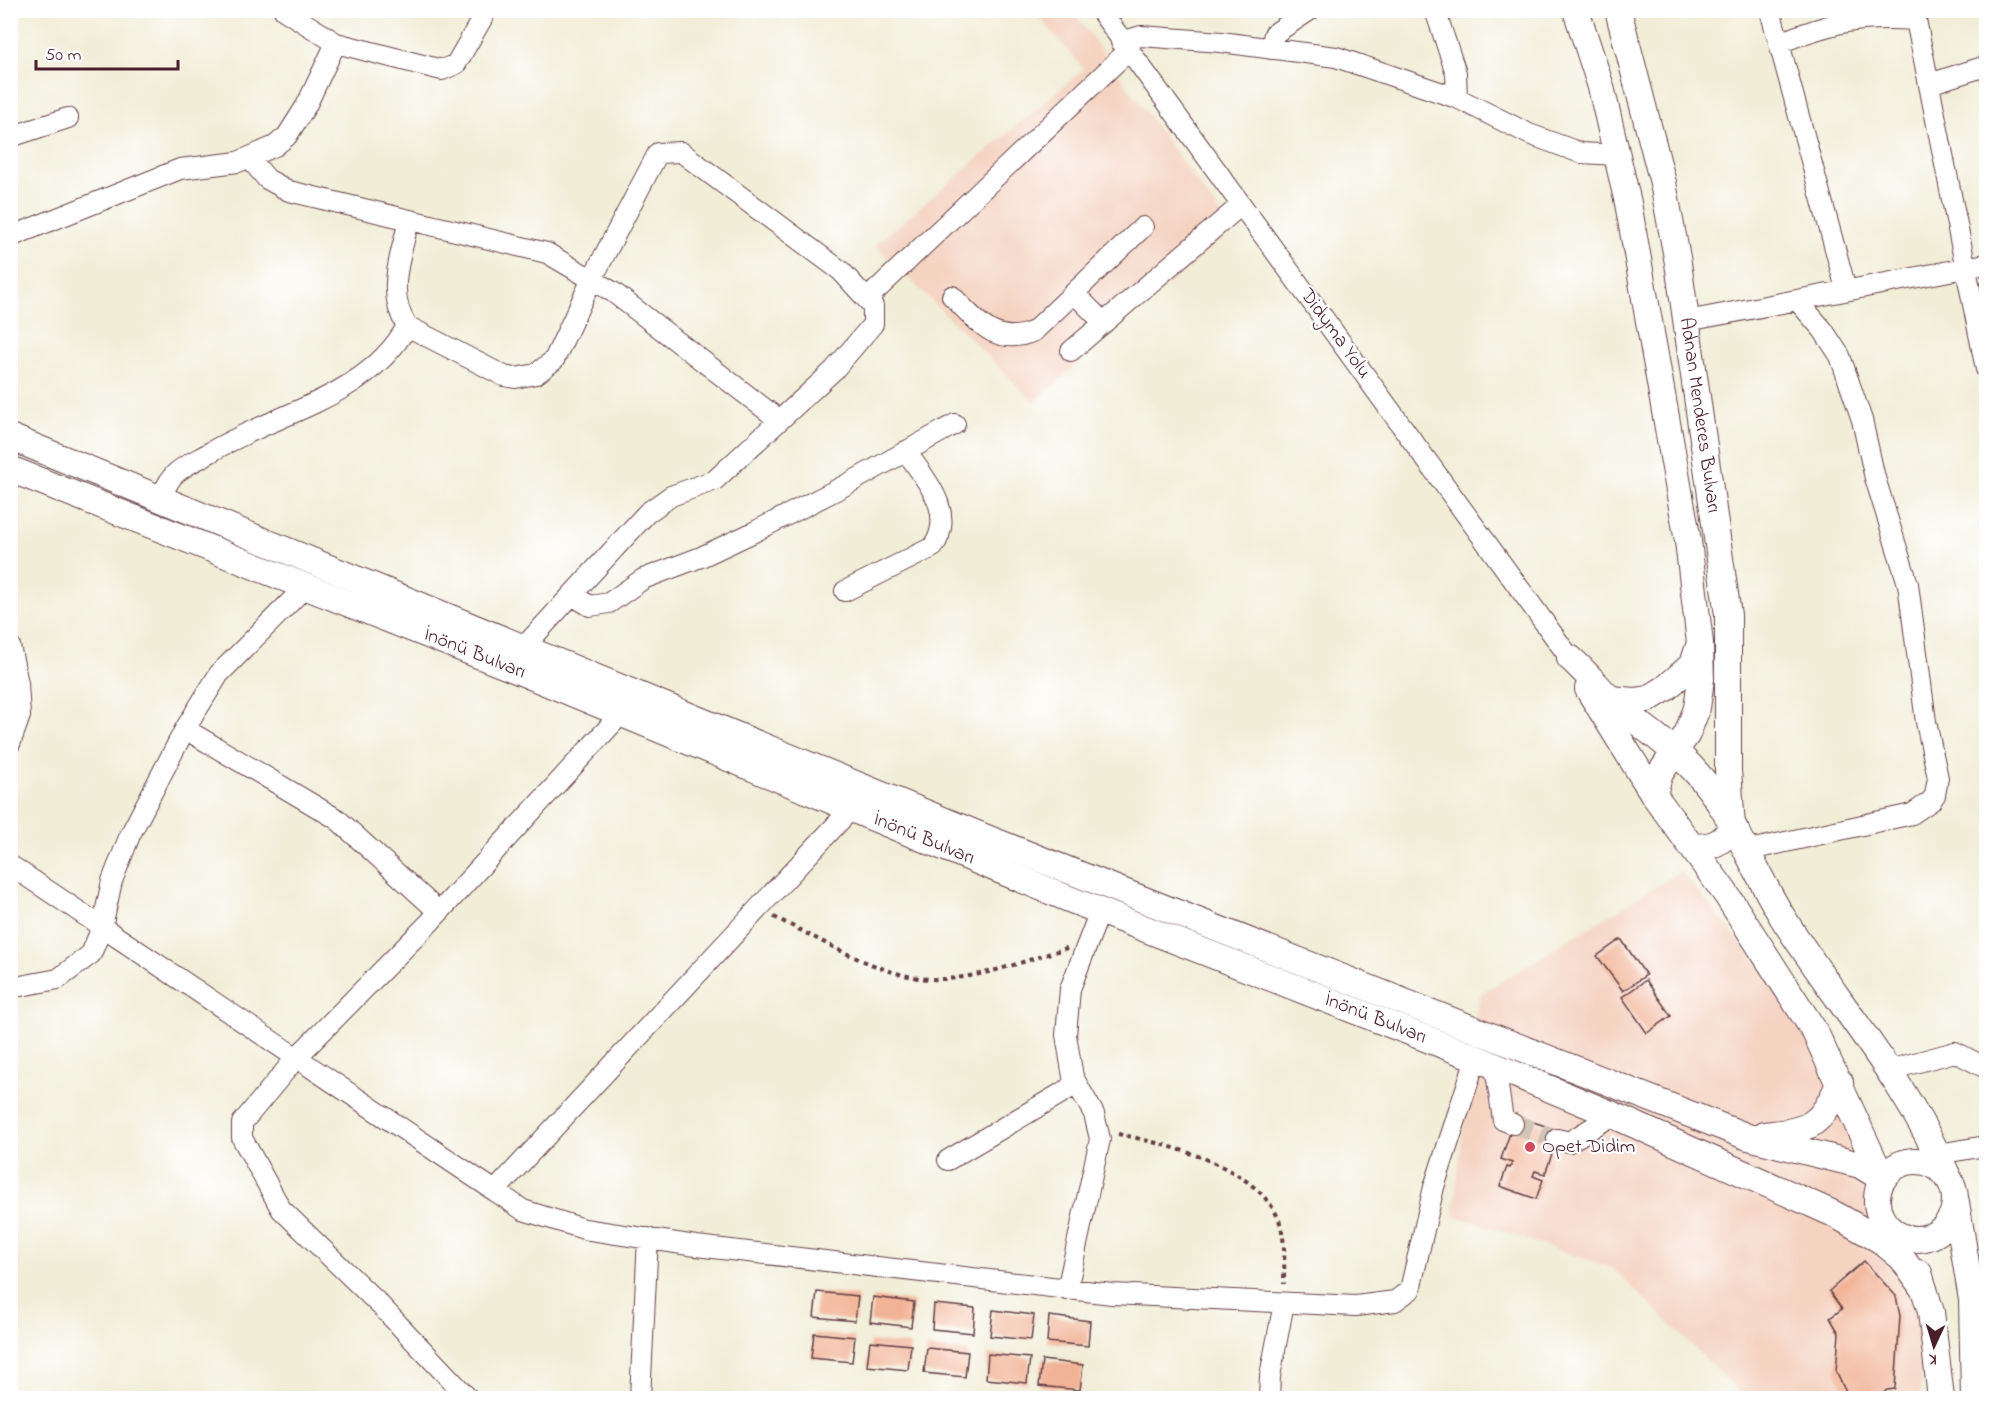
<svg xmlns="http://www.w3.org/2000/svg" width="1997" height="1409" viewBox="0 0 1997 1409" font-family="'Indie Flower',sans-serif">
	<rect width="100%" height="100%" fill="#fff"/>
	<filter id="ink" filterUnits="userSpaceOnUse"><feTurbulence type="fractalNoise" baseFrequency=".0167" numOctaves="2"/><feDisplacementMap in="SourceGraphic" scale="12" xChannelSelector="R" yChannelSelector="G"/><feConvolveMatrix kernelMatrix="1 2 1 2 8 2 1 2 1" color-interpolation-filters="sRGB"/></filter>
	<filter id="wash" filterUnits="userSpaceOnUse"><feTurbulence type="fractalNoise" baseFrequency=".008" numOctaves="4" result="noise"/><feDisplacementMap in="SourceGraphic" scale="24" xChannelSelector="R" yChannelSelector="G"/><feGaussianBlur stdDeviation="1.35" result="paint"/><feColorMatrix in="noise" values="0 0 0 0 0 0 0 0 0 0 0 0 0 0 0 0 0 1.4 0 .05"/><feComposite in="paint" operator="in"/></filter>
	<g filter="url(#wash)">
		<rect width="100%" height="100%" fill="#f1edd7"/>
		<path fill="#f4d3c1" d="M 1033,10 L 1073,11 L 1232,230 L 1034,402 L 875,245 L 1084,69 Z
			M 1681,871 L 1815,1032 L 1924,1290 L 1921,1398 L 1746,1398 L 1612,1268 L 1453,1215 L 1479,995 Z"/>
		<g id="blocks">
			<path fill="#f2b295" d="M 1621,939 L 1646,975 L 1623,991 L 1597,956 Z
				M 1646,980 L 1671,1016 L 1647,1033 L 1622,997 Z
				M 1516,1116 L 1560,1131 L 1545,1174 L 1535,1171 L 1533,1176 L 1543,1180 L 1536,1199 L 1500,1186 L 1507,1167 L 1510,1168 L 1512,1163 L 1501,1159 Z
				M 1864,1261 L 1896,1296 L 1900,1316 L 1895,1389 L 1887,1390 L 1877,1398 L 1848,1396 L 1836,1372 L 1839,1333 L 1830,1318 L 1842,1309 L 1829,1291 Z
				M 817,1292 L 858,1296 L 855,1321 L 814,1317 Z
				M 873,1297 L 914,1302 L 911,1327 L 870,1322 Z
				M 934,1304 L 975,1308 L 973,1333 L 932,1329 Z
				M 993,1310 L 1034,1315 L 1031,1340 L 990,1336 Z
				M 1049,1316 L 1090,1321 L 1088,1346 L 1047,1342 Z
				M 814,1333 L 855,1337 L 852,1362 L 811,1358 Z
				M 870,1341 L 911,1345 L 908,1370 L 867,1366 Z
				M 927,1348 L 968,1352 L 965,1377 L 924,1373 Z
				M 988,1354 L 1030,1358 L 1027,1383 L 986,1379 Z
				M 1042,1360 L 1083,1365 L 1080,1390 L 1039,1386 Z"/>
		</g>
	</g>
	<g filter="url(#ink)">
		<use href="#blocks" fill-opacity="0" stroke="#633e45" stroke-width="1.5"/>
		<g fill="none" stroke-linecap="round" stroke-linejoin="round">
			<path stroke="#d0c4b5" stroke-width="20" stroke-dasharray="20 10" stroke-linecap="butt" d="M 1513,1124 L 1557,1139"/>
			<g stroke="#633e45" stroke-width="22">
				<path id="minor" d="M 284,10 L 336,43 L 442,70 L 456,64 L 487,10
					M 1100,10 L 1570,658
					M 1435,10 L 1456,73 L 1457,98
					M 1770,10 L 1846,289
					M 1914,10 L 1986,369
					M 1121,42 L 1141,36 L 1221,42 L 1336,57 L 1457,98 L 1529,134 L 1581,153 L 1617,155
					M 1779,43 C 1832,22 1859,16 1916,20
					M 1271,49 L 1274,34 L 1310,10
					M 1929,84 L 1986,66
					M 10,137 L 68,118
					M 250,159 L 267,179 L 289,191 L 547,253 L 613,292 L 778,419
					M 409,220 C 401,256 385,292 407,326 L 504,376 L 515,378 L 536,374 L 554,360 L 592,279 L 658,153 L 681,152 L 841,271 L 873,306 L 873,324 L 834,370 L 715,480 L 671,496 L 647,513 L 523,648
					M 10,237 L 180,169 L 238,162 L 275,146 L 287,136 L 306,106 L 336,43
					M 1074,293 L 1104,323
					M 952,296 C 977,321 996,348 1034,331 L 1143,227
					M 867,299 L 1128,51
					M 1687,321 L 1986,264
					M 1071,351 L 1241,205
					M 160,499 C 164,491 168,481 174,475 C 182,466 199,459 209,453 C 274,413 368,398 407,326
					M 306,586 L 219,674 L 185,729 L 130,835 L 112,881 L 102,927 L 495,1191 L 850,810
					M 845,591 L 933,547 C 957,512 925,480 906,451
					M 572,595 L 590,606 L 609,603 L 643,579 L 701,557 L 754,532 L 842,487 L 955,424
					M 10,646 L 18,683 L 20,716 L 10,744
					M 185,729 L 337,819 L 439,912
					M 1745,851 L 1912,814 L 1931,801 L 1935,795 L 1938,778 L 1926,722 L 1908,584 L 1875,478 L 1862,420 L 1840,356 L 1823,330 L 1797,300
					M 10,865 L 102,927 L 91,954 L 58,979 L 10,988
					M 1495,1066 L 1503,1120 L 1513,1124
					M 1889,1070 L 1955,1052 L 1986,1068
					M 1557,1139 L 1569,1142 L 1613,1115
					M 1938,1154 L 1986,1146
					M 948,1160 L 1077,1084
					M 495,1191 L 523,1210 L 584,1229 L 696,1246 L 1112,1294 L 1356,1306 L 1395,1301 L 1410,1290 L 1434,1187 L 1476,1058
					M 1067,1290 L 1100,1139 L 1094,1114 L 1073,1077 L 1066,1035 L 1070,989 L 1100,911
					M 468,1398 L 380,1305 L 281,1209 L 242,1138 L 242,1123 L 296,1058 L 431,921 L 621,714
					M 640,1398 L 648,1238
					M 1269,1398 L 1270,1376 L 1284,1303"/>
			</g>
			<g stroke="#633e45" stroke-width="28">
				<g id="major">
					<path d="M 1576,10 L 1601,87 L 1628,203 L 1688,541 L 1700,643 L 1701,679 L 1697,708 L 1687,734 L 1659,775 L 1654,795"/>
					<path id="s1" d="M 1618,10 L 1663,183 L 1678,263 L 1728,615 L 1728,770 L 1732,827"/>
					<path d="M 10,437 L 989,839 L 1748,1137 L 1860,1165 L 1883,1179"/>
					<path id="s2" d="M 10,469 L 516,670 L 1069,899 L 1476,1058 L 1613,1115 L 1834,1214 L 1880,1240 L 1902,1258 L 1924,1290"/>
					<path d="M 1570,658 C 1585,671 1597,686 1611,700 C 1637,724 1670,744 1694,770 C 1733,812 1753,870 1783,918 C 1839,1006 1905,1079 1948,1177"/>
					<path d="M 1588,689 L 1654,795 L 1726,894 L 1815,1032 L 1882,1178"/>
					<path d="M 1610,699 L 1634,701 L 1648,699 L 1666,688 L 1693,664 L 1699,646"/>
					<path d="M 1692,847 C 1712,847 1722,844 1732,827"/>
					<path d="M 1764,1135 C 1812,1130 1820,1126 1840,1082"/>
					<circle cx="1916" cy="1200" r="39"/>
					<path d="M 1956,1202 L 1972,1300 L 1974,1398"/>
					<path d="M 1919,1273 L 1931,1312 L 1941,1398"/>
				</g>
			</g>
			<path stroke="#633e45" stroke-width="4" stroke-dasharray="4.5 4.5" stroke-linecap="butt" d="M 774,917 C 818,938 881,977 930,979 C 976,981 1023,961 1067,948
				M 1118,1134 C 1170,1145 1257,1166 1279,1220 C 1286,1240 1284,1263 1284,1284"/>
			<use href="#minor" stroke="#fff" stroke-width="20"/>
			<use href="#major" stroke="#fff" stroke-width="26"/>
		</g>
	</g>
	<circle fill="#d1495b" stroke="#fff" stroke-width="2" cx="1530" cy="1147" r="6"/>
	<g text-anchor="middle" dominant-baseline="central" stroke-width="4.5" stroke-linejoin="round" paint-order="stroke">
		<g font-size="20" fill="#4a1f2b" stroke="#fff">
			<text transform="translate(1335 334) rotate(54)">Didyma Yolu</text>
			<text stroke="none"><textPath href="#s1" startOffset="414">Adnan Menderes Bulvarı</textPath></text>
			<text stroke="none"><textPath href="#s2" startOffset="500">İnönü Bulvarı</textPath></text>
			<text stroke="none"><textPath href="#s2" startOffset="986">İnönü Bulvarı</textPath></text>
			<text stroke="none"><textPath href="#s2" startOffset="1472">İnönü Bulvarı</textPath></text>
		</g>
		<g font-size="20" fill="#4a1f2b" stroke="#fff" text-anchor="start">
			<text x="1542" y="1147">Opet Didim</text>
		</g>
	</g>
	<rect width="1997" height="1409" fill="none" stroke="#fff" stroke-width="36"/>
	<g transform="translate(1934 1346) rotate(184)" stroke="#ffffff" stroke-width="4.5" paint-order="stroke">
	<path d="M0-4.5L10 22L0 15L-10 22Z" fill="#4a1f2b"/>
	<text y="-9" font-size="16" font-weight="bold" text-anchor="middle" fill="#4a1f2b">K</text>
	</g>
	<path d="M36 60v9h142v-9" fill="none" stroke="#4a1f2b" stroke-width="3"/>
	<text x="45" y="60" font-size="18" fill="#4a1f2b" stroke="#ffffff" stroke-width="4.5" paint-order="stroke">50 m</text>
</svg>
